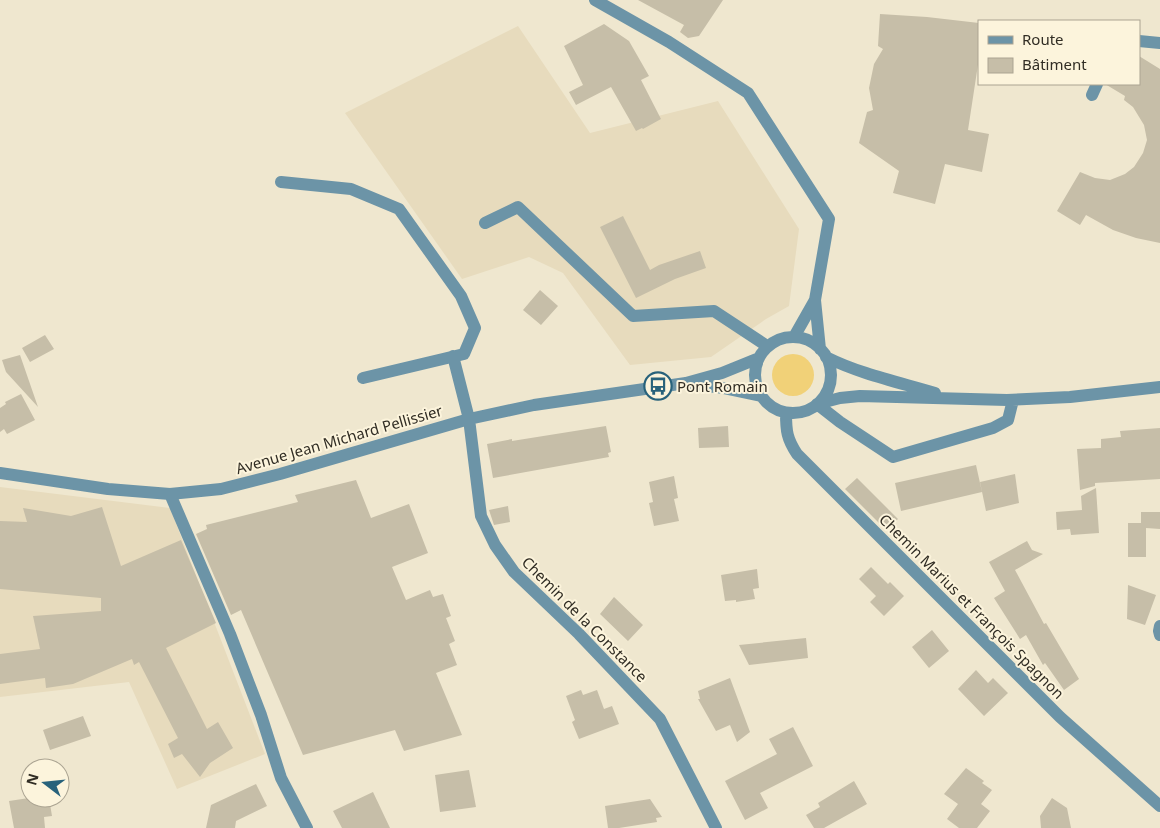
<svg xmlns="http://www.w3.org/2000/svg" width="1160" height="828" viewBox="0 0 1160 828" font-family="'Noto Sans',sans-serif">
	<rect width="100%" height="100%" fill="#efe7cf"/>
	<path fill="#e7dbbd" d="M 518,26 L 590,133 L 718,101 L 799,229 L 789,306 L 766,319 L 711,357 L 630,365 L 563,273 L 529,257 L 462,279 L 345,113 Z
		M 0,487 L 170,508 L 265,754 L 177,789 L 129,682 L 0,697 Z"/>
	<path fill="#f1d178" d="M772 375a21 21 0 1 1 42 0a21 21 0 1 1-42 0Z"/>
	<path fill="#c6bea8" d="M 638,0 L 723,0 L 699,36 L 688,38 L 680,32 L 684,25 Z
		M 880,14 L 927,17 L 979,23 L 979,58 L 968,130 L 989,134 L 982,172 L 945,164 L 935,204 L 893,193 L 899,171 L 859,143 L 867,112 L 873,110 L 869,88 L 874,64 L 883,49 L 878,46 Z
		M 604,24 L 629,41 L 649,76 L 641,80 L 661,119 L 643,129 L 642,128 L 636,131 L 611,87 L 576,105 L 569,92 L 583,85 L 564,46 Z
		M 1139,56 L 1160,69 L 1160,243 L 1136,238 L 1113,230 L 1086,215 L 1080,225 L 1057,211 L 1080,172 L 1095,178 L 1110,180 L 1125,174 L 1134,167 L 1143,153 L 1147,140 L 1144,125 L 1133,107 L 1124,100 L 1125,96 L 1105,84 L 1139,84 Z
		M 623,216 L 650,270 L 659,265 L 700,251 L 706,268 L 675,279 L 636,298 L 600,227 Z
		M 540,290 L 558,306 L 541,325 L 523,310 Z
		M 45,335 L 54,349 L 30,362 L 22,348 Z
		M 20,355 L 38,407 L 6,372 L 2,360 Z
		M 21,394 L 35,420 L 7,434 L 4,429 L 0,432 L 0,408 L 6,404 L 5,402 Z
		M 606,426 L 611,452 L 608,453 L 609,457 L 493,478 L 487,444 L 512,439 L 512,441 Z
		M 728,426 L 729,447 L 699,448 L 698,428 Z
		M 1160,428 L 1160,479 L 1095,483 L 1095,486 L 1080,490 L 1077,449 L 1101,448 L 1101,439 L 1121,437 L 1120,431 Z
		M 976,465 L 982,492 L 901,511 L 895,483 Z
		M 1015,474 L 1019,503 L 986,511 L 980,482 Z
		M 674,476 L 678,498 L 674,499 L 679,521 L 654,526 L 649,503 L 653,502 L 649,482 Z
		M 857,478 L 898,519 L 886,530 L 845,489 Z
		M 356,480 L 371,518 L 409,504 L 428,553 L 392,567 L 406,600 L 430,590 L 433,597 L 443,594 L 451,616 L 446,618 L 455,641 L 449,644 L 457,665 L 436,673 L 462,735 L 404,751 L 395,730 L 303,755 L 241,610 L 231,615 L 196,534 L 207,529 L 206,525 L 298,502 L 295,495 Z
		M 1096,488 L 1099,533 L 1071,535 L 1070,529 L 1057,530 L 1056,512 L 1082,510 L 1081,496 Z
		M 508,506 L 510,522 L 494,525 L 489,510 Z
		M 102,507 L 121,566 L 181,540 L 216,623 L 166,648 L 207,729 L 218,722 L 233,748 L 210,763 L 200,777 L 182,754 L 174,758 L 168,744 L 178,738 L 139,662 L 134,665 L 132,659 L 73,684 L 46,688 L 45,678 L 0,684 L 0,654 L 40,649 L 33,616 L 101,611 L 101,598 L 0,589 L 0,521 L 27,522 L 23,508 L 71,516 Z
		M 1141,512 L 1160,512 L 1160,529 L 1146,528 L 1146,557 L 1128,557 L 1128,523 L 1141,523 Z
		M 1027,541 L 1032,550 L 1043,554 L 1015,570 L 1044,624 L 1046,623 L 1079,679 L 1064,690 L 1045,663 L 1043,665 L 1026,635 L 1020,639 L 994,598 L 1005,591 L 989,562 Z
		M 871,567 L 888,584 L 890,582 L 904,596 L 884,616 L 870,602 L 876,596 L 859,579 Z
		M 757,569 L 759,588 L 753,589 L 755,599 L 736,602 L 736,600 L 725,601 L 721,575 Z
		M 1128,585 L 1156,595 L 1145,625 L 1127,619 Z
		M 614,597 L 643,625 L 628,641 L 600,614 Z
		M 932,630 L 949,651 L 929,668 L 912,647 Z
		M 806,638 L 808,658 L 749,665 L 739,645 Z
		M 976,670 L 988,683 L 993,678 L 1008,693 L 984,716 L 958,689 Z
		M 730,678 L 750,732 L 737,742 L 730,725 L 716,731 L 698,699 L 700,699 L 698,691 Z
		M 581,690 L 583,695 L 597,690 L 604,709 L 612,706 L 619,724 L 579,739 L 572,722 L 575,720 L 566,696 Z
		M 83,716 L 91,736 L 50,750 L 43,730 Z
		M 793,727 L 813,766 L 760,793 L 768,808 L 745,820 L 725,781 L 777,754 L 769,739 Z
		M 966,768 L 984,781 L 982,783 L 992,790 L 981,804 L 990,811 L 977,828 L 959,828 L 947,819 L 958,804 L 944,794 Z
		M 469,770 L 476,807 L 440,812 L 435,775 Z
		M 854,781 L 867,804 L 824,828 L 814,828 L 806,815 L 820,807 L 818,803 Z
		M 256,784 L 267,806 L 236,821 L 235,828 L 206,828 L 211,805 Z
		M 373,792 L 390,828 L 342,828 L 333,811 Z
		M 29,798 L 49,798 L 52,816 L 44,817 L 45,828 L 14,828 L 9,801 Z
		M 1052,798 L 1067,808 L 1071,828 L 1041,828 L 1040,816 Z
		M 650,799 L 662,817 L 656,818 L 657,822 L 619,828 L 608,828 L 605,806 Z"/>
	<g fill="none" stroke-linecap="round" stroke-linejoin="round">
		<path stroke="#6c94a7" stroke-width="12" d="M 595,0 L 669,42 L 748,93 L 829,219 L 815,300 L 820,349
			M 1139,41 L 1160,43
			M 1092,95 L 1097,84
			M 281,182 L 351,189 L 399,209 L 461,296 L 475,328 L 464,354 L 363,378
			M 485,223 L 518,207 L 633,316 L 714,311 L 767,346
			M 794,337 L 815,300
			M755 375a38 38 0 1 1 76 0a38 38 0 1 1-76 0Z
			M 453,356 L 469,419 L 481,516 L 495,545 L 514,572 L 579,634 L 660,719 L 716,828
			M 826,357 C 860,374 898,382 935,393
			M 691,384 L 723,388 L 761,396
			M 817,404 L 840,398 L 860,396 L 1007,400 L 1070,397 L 1160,387
			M 817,404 L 840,422 L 893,457 L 993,428 L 1008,420 L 1013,400
			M 786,413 C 786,431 787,439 797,454 L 1060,717 L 1160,806
			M 0,473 L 108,489 L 170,494 L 221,489 L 280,474 L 469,419 L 534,405 L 686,383 L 722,373 L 759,358
			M 170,494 L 230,634 L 261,715 L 281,778 L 307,828
			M 1160,626 L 1159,631 L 1160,635"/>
	</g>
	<defs>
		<g id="bus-ring" transform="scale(1.4375)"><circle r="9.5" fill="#fcf4dc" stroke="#28627b" stroke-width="1.5"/><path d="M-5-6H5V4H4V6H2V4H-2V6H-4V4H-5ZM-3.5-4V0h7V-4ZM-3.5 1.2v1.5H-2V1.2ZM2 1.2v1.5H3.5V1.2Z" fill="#28627b"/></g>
	</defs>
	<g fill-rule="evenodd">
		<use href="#bus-ring" x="658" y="386"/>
	</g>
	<g text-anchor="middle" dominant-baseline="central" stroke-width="4" stroke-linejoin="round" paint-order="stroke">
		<g font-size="15" fill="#312d24" stroke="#fcf4dc" text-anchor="start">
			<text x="677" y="386">Pont Romain</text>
		</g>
		<g font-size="15" fill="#312d24" stroke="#fcf4dc">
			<text transform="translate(339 439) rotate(-16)">Avenue Jean Michard Pellissier</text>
			<text transform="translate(972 606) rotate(45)">Chemin Marius et François Spagnon</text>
			<text transform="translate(585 619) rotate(45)">Chemin de la Constance</text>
		</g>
	</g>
	<rect x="978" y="20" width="162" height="65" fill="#fcf4dc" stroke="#aba492"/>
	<rect x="988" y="36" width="25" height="8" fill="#6c94a7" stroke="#aba492"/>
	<text x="1022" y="45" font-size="15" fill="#312d24">Route</text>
	<rect x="988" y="58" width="25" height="15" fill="#c6bea8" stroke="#aba492"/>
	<text x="1022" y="70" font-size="15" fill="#312d24">Bâtiment</text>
	<g transform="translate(45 783) rotate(286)"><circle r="24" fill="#fcf4dc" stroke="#aba492"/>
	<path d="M0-4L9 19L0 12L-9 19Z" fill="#28627b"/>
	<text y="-8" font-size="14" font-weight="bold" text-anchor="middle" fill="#312d24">N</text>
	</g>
</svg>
